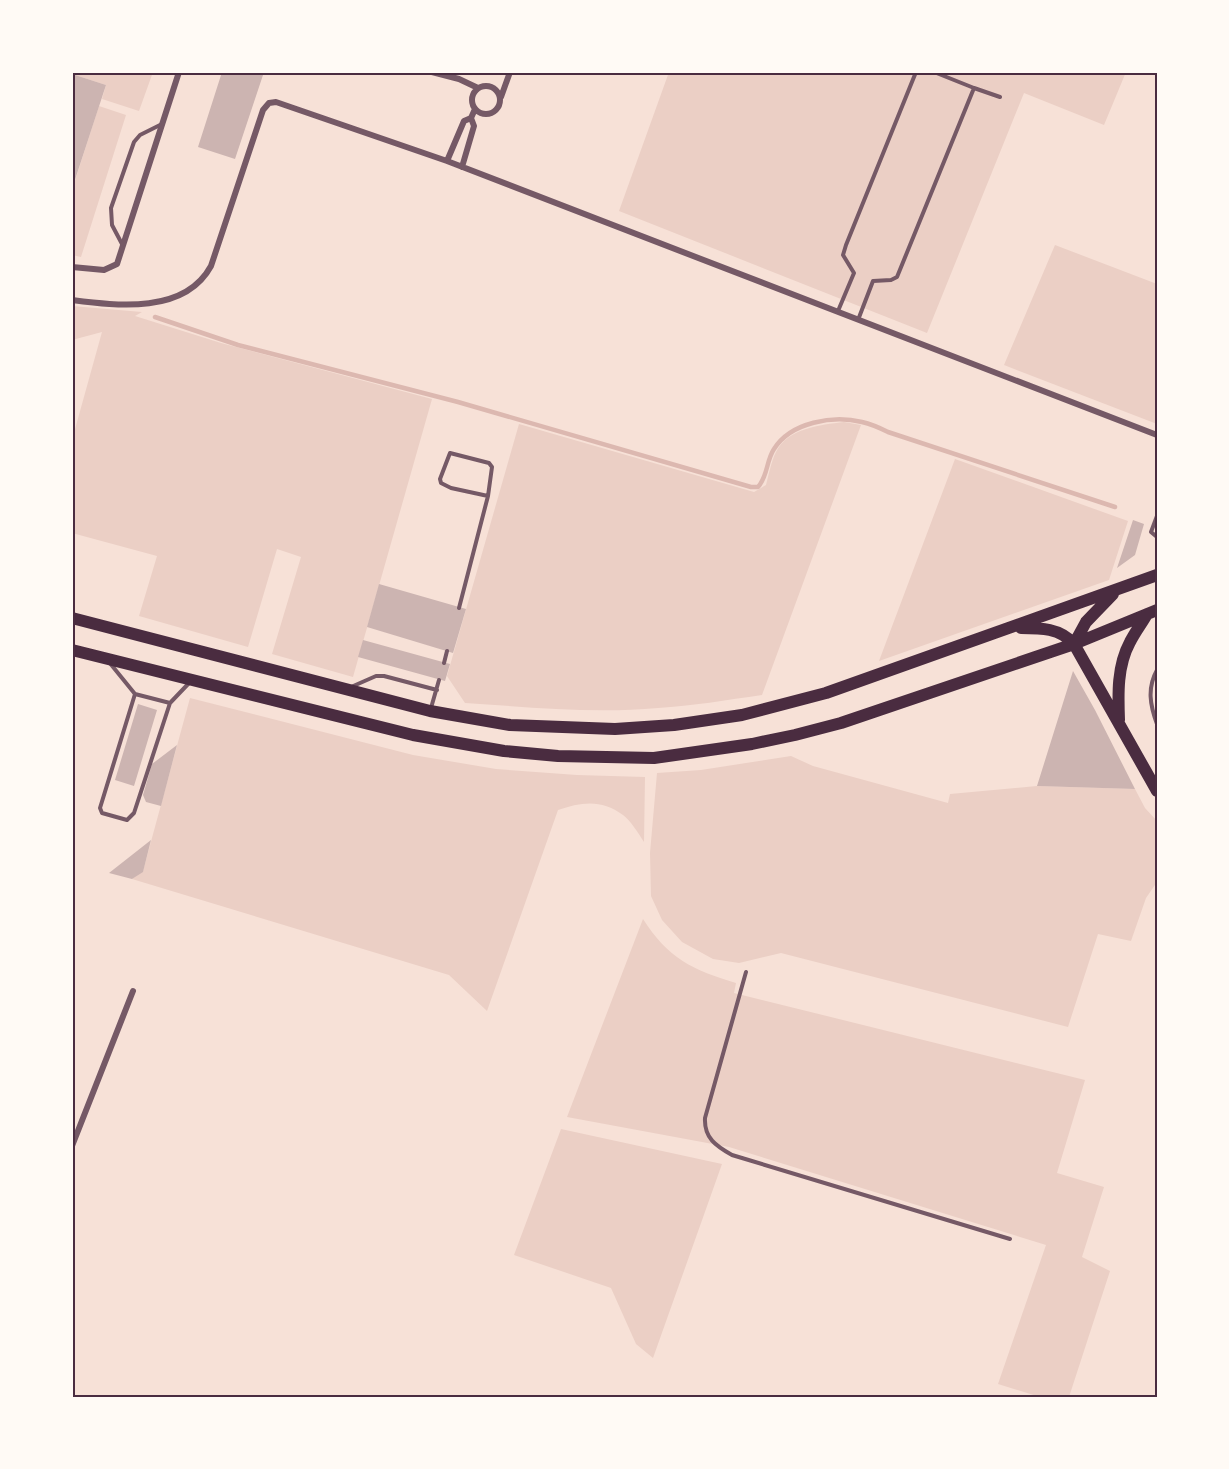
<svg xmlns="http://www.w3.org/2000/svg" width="1229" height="1469" viewBox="0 0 1229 1469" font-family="Ubuntu,sans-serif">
	<rect width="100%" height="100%" fill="#f7e1d7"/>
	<path fill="#ebcfc5" d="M 72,72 L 153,72 L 139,111 L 102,99 L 106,85 L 72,74 Z
		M 669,72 L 1126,72 L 1104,125 L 1024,93 L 927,333 L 619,211 Z
		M 99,106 L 126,115 L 81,257 L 72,255 L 72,190 Z
		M 1055,245 L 1157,284 L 1157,424 L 1004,365 Z
		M 72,306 L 142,312 L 135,316 L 221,343 L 432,399 L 353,677 L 272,654 L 301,557 L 277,549 L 248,647 L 139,616 L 157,556 L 72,533 L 72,440 L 102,332 L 72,340 Z
		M 844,422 L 861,425 L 762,695 C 727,700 692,706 658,708 C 594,714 529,707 465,703 L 447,676 L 519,424 L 754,492 L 766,485 C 769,474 771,462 776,452 C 788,428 820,425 844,422 Z
		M 955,459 L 1128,521 L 1109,580 L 879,661 Z
		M 190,698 L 413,755 L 496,769 L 577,775 L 645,777 L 644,842 C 638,833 631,821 623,815 C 602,799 581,802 558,810 L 487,1011 L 449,975 L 132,879 L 143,871 Z
		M 791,756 L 813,766 L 948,803 L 950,794 L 1037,786 L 1135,789 L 1145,808 L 1157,821 L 1157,882 L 1146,898 L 1131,941 L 1098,934 L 1068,1027 L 781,953 L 739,963 L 713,959 L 682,942 L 662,920 L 651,896 L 650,853 L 657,773 L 701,770 Z
		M 643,919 C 668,958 692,970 736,983 L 734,993 L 1085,1080 L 1057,1173 L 1104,1187 L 1082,1257 L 1110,1271 L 1069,1397 L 1040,1397 L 998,1384 L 1046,1245 L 729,1147 L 567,1117 Z
		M 561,1129 L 722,1164 L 653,1358 L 636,1344 L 611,1288 L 514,1255 Z"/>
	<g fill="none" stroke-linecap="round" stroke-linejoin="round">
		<path stroke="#dcb8b0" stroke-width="4.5" d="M 155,317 L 238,345 L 458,402 L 751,487 L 758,487 C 768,476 766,461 774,449 C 791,422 833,415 862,422 C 871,424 880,428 888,432 L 1115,507"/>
	</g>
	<path fill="#ccb4b1" d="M 222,72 L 264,72 L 235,159 L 198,147 Z
		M 72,74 L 106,85 L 72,189 Z
		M 1133,520 L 1144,524 L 1135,555 L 1117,568 Z
		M 379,584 L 466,609 L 453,653 L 367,627 Z
		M 363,640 L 450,664 L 445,681 L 358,657 Z
		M 1073,671 L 1095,710 L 1135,789 L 1037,786 Z
		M 138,704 L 157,710 L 134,786 L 115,780 Z
		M 177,745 L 161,806 L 146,802 L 143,795 L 152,764 Z
		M 151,840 L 143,872 L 132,879 L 109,873 Z"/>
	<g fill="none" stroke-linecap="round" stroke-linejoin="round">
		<path stroke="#755966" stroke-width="4" d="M 934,72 L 974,88
			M 122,244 L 112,225 L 111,208 L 134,142 L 140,135 L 162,124
			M 838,311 L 854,273 L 843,255 L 846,245 L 916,72
			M 858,320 L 873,281 L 891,280 L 897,277 L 974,88 L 1000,97
			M 1157,516 L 1151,532 L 1157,537
			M 459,608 L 488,496 L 492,467 L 489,463 L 450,453 L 440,479 L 441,483 L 451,488 L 488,496
			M 109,662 L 135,694 L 170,703
			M 444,663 L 447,651
			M 1157,670 C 1147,688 1150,705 1157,724
			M 351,687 L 376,676 L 384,676 L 437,690
			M 135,694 L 100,808 L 102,813 L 127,820 L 134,813 L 170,703 L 190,682
			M 431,708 L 439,680
			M 746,972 L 705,1118 C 704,1138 716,1146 732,1155 L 1010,1239"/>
		<path stroke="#755966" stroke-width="6" d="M 432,72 L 459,79 L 478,88
			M472 100a14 14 0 1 1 28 0a14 14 0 1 1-28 0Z
			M 501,97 L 510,72
			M 447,161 L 464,121 L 471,118 L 475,109
			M 462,167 L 474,126 L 471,118
			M 72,267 L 104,270 L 117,264 L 179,72
			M 72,300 C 118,306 185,314 211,266 L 263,110 L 269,103 L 276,102 L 447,161 L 1157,435
			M 72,1146 L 133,991"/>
		<path stroke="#4a2c40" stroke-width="12" d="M 72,618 L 430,711 L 510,725 L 615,729 L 674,725 L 742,715 L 826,693 L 1157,575
			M 1021,628 C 1041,628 1060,628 1074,644 L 1157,791
			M 1074,644 L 1086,622 L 1113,594
			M 72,650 L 413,735 L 504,751 L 558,756 L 654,758 L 752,744 L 795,735 L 841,723 L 1074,644 L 1157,610
			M 1119,720 C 1118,694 1117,666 1130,642 C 1135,632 1142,623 1147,614"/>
	</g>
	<rect width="1229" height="1469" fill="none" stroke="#fffaf5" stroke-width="147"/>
	<rect x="74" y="74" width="1082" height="1322" fill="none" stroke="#4a2c40" stroke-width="2"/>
</svg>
